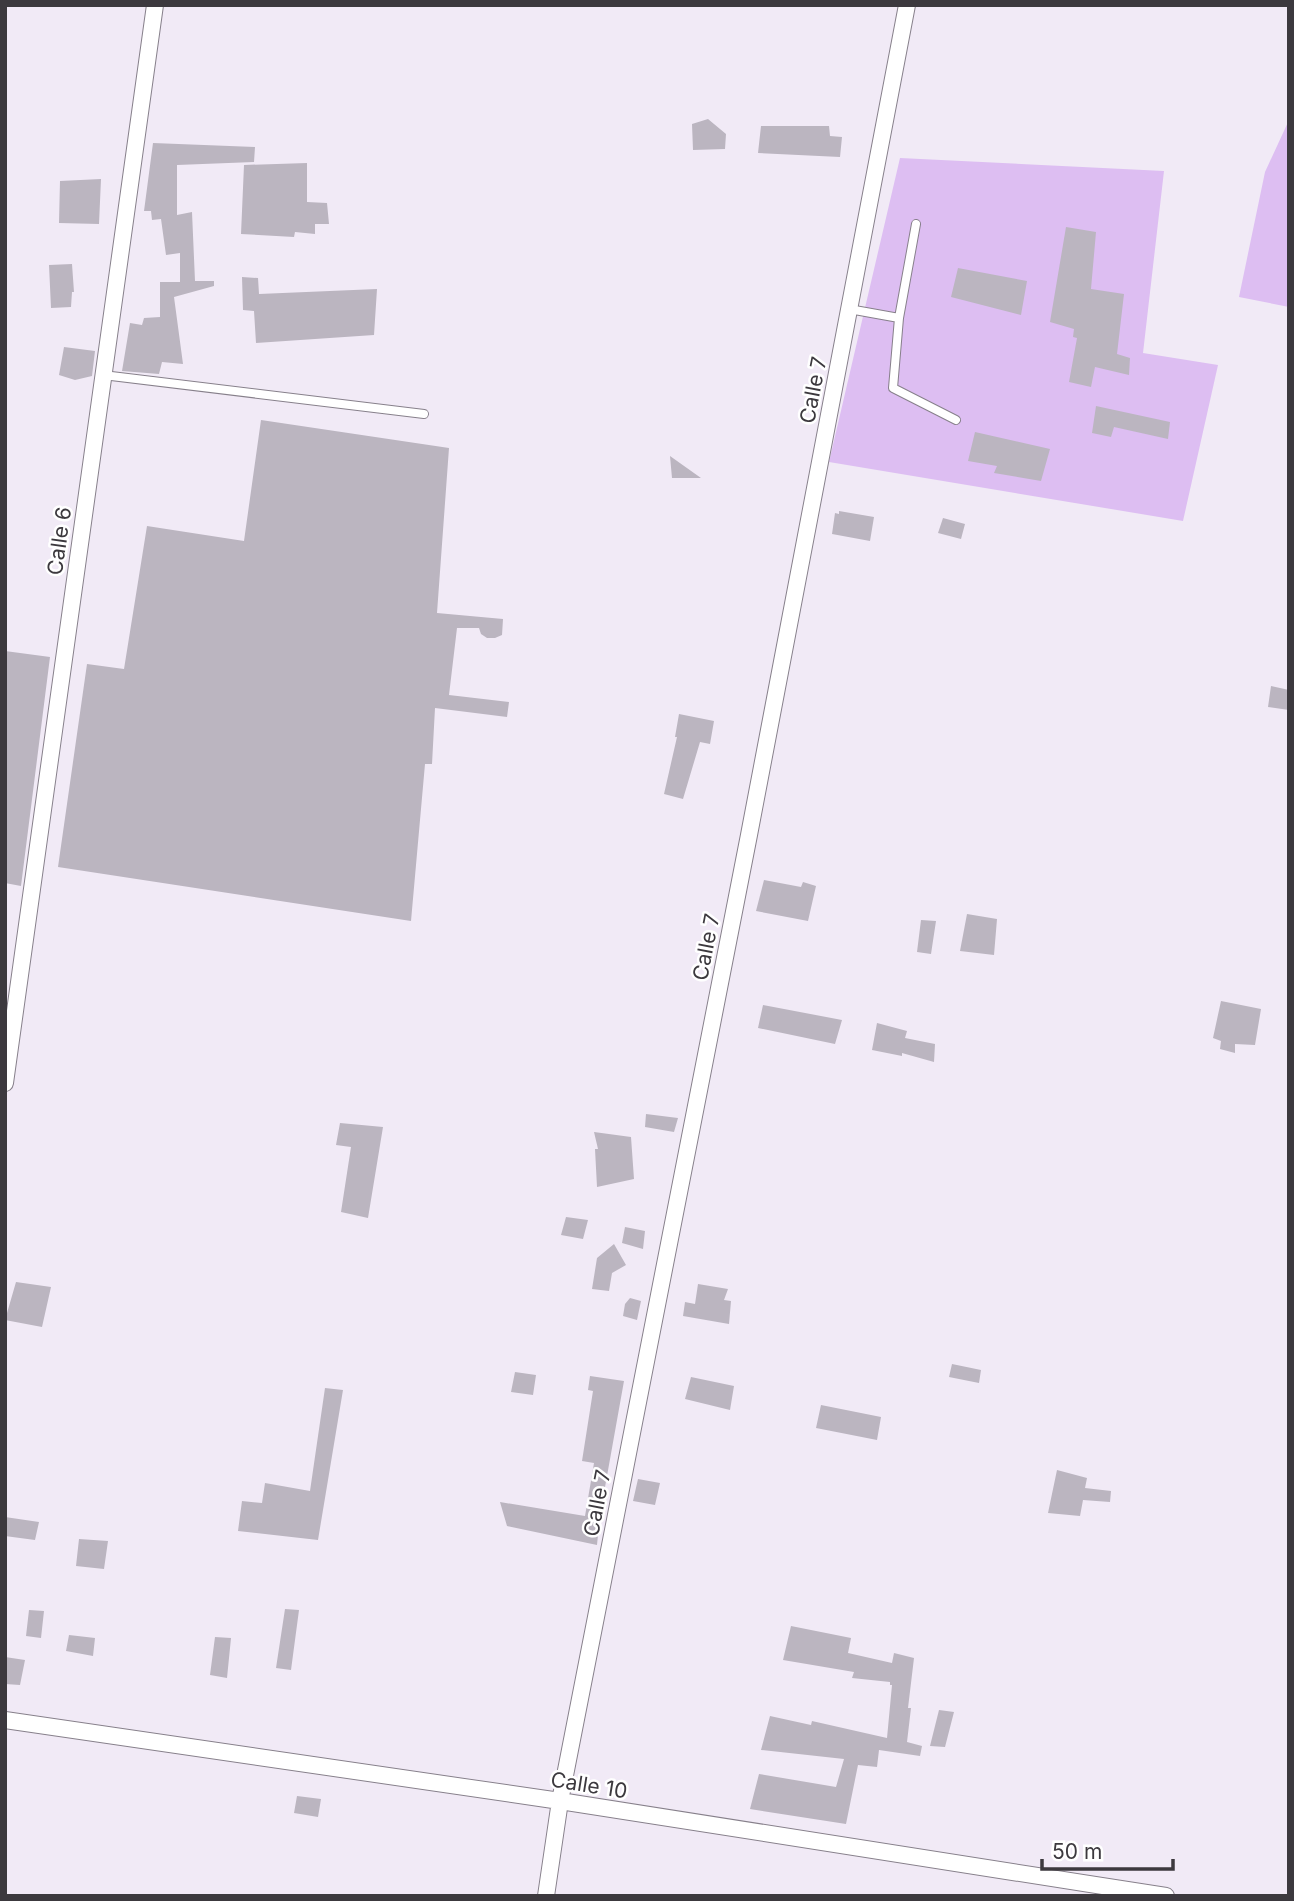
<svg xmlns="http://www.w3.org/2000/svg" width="1294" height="1901" viewBox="0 0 1294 1901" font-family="Inter,sans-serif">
	<rect width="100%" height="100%" fill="#f1eaf6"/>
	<path fill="#ddbef2" d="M 1289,120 L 1289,307 L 1239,297 L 1265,172 Z
		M 900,158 L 1164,171 L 1143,353 L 1218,365 L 1183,521 L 829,462 Z"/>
	<path fill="#bbb5c0" d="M 708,119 L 726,134 L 725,149 L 693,150 L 692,124 Z
		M 761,126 L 829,126 L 830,136 L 842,137 L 840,157 L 758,153 Z
		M 153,143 L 255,147 L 254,162 L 177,165 L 177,215 L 192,212 L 195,281 L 214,281 L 214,286 L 174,297 L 183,364 L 162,362 L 159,374 L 122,371 L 130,323 L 142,325 L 144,318 L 160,317 L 160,282 L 180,282 L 180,253 L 166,255 L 161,219 L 152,220 L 151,211 L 144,211 Z
		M 307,163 L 307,202 L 327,203 L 329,224 L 315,224 L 315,234 L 295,232 L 294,237 L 241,234 L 244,165 Z
		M 101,179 L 99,224 L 59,223 L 60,181 Z
		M 1066,227 L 1096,232 L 1091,289 L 1124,294 L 1117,354 L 1130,358 L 1129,375 L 1095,367 L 1091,387 L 1069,382 L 1077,338 L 1073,337 L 1074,329 L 1050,322 Z
		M 72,264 L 74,292 L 72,292 L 71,307 L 51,308 L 49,265 Z
		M 958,268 L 1027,281 L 1021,315 L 951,297 Z
		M 242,277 L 258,278 L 259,294 L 377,289 L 374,335 L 256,343 L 254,311 L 243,310 Z
		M 64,347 L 95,351 L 92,376 L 75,380 L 59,375 Z
		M 1096,406 L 1170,422 L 1168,439 L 1114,427 L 1111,437 L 1092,433 Z
		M 261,420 L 449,448 L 437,613 L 503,619 L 502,635 L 495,638 L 487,638 L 481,634 L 479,628 L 457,628 L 449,695 L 509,702 L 507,717 L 435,708 L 432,764 L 425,764 L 411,921 L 58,867 L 87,664 L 124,669 L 147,526 L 244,541 Z
		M 975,432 L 1050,449 L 1041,481 L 994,473 L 997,466 L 968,461 Z
		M 670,456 L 701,478 L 672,478 Z
		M 839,511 L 874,517 L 870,541 L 832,534 L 835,513 L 839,514 Z
		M 943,518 L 965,524 L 961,539 L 938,533 Z
		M 5,651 L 50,657 L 21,886 L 5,883 Z
		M 1271,686 L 1289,690 L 1289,710 L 1268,707 Z
		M 679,714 L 714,721 L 710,744 L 700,742 L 683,799 L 664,794 L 677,737 L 675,737 Z
		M 764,880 L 801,887 L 803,882 L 816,886 L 808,921 L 756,911 Z
		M 967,914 L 997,919 L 994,955 L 960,951 Z
		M 921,920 L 936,921 L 931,954 L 917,952 Z
		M 1221,1001 L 1261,1009 L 1255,1045 L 1235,1044 L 1235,1053 L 1220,1049 L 1221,1041 L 1213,1038 Z
		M 763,1005 L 842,1020 L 835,1044 L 758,1028 Z
		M 877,1023 L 907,1031 L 905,1038 L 935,1044 L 934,1062 L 902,1053 L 902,1056 L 872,1050 Z
		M 646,1114 L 678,1118 L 674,1132 L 645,1127 Z
		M 340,1123 L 383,1127 L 368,1218 L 341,1212 L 351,1147 L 336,1145 Z
		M 594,1132 L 631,1137 L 634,1179 L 597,1187 L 595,1149 L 598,1149 Z
		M 566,1217 L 588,1220 L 583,1239 L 561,1235 Z
		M 625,1227 L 645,1231 L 643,1249 L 622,1243 Z
		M 614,1244 L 626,1265 L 612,1273 L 609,1291 L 592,1289 L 597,1258 Z
		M 16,1282 L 51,1287 L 42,1327 L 5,1320 Z
		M 698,1284 L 728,1289 L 724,1300 L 731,1301 L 729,1324 L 683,1316 L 685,1302 L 695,1304 Z
		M 630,1298 L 641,1301 L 637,1320 L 623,1316 L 625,1304 Z
		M 952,1364 L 981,1370 L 979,1383 L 949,1377 Z
		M 515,1372 L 536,1375 L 533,1395 L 511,1392 Z
		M 590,1376 L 624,1381 L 600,1515 L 597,1545 L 507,1526 L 500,1502 L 585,1516 L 594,1463 L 582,1461 L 593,1391 L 588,1390 Z
		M 691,1377 L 734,1386 L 730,1410 L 685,1399 Z
		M 325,1388 L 343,1390 L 318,1540 L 238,1531 L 242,1501 L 262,1503 L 265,1483 L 310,1491 Z
		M 821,1405 L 881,1417 L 877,1440 L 816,1428 Z
		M 1057,1470 L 1087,1478 L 1085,1488 L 1111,1491 L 1110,1502 L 1083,1500 L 1080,1516 L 1048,1513 Z
		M 638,1479 L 660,1483 L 655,1505 L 633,1501 Z
		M 5,1517 L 39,1522 L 35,1540 L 5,1536 Z
		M 79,1539 L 108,1541 L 104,1569 L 76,1566 Z
		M 285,1609 L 299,1610 L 291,1670 L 276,1668 Z
		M 29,1610 L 44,1611 L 41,1638 L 26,1636 Z
		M 791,1626 L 851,1638 L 848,1653 L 892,1663 L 894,1653 L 914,1658 L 908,1708 L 911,1708 L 907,1742 L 922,1746 L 920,1756 L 879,1750 L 877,1767 L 858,1765 L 846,1824 L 750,1809 L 759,1774 L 836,1787 L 844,1759 L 761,1750 L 770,1716 L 811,1725 L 812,1721 L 887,1738 L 892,1685 L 890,1685 L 890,1682 L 852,1678 L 854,1672 L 783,1660 Z
		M 69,1635 L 95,1638 L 93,1656 L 66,1651 Z
		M 215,1637 L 231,1638 L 227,1678 L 210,1675 Z
		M 5,1657 L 25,1660 L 20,1685 L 5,1684 Z
		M 939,1710 L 954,1712 L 945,1747 L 930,1746 Z
		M 297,1796 L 321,1799 L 318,1817 L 294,1813 Z"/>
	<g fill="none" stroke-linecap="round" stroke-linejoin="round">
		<g stroke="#87808b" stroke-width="10">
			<path id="lane" d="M 849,309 L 899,318 L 916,224
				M 899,318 L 893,388 L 956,420
				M 103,375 L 424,414"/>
		</g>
		<g stroke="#87808b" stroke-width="18">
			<path id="street" d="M 5,1083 L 155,5
				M 5,1720 L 560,1801 L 1166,1896
				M 546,1896 L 560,1801 L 749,835 L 907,5"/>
		</g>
		<use href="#lane" stroke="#fff" stroke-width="8"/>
		<use href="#street" stroke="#fff" stroke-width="16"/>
	</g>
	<g text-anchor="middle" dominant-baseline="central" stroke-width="5" stroke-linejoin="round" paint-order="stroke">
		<g font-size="21" fill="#3c393e" stroke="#fff">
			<text transform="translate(813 390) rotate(-79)">Calle 7</text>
			<text transform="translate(59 541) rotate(-82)">Calle 6</text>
			<text transform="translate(706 947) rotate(-79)">Calle 7</text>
			<text transform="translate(597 1503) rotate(-79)">Calle 7</text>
			<text transform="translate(589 1785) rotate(9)">Calle 10</text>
		</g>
	</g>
	<rect width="1294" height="1901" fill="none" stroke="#3c393e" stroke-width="14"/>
	<path d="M1042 1859v10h131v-10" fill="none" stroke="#3c393e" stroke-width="3.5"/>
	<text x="1052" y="1859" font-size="21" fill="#3c393e" stroke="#ffffff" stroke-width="5" paint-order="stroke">50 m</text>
</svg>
